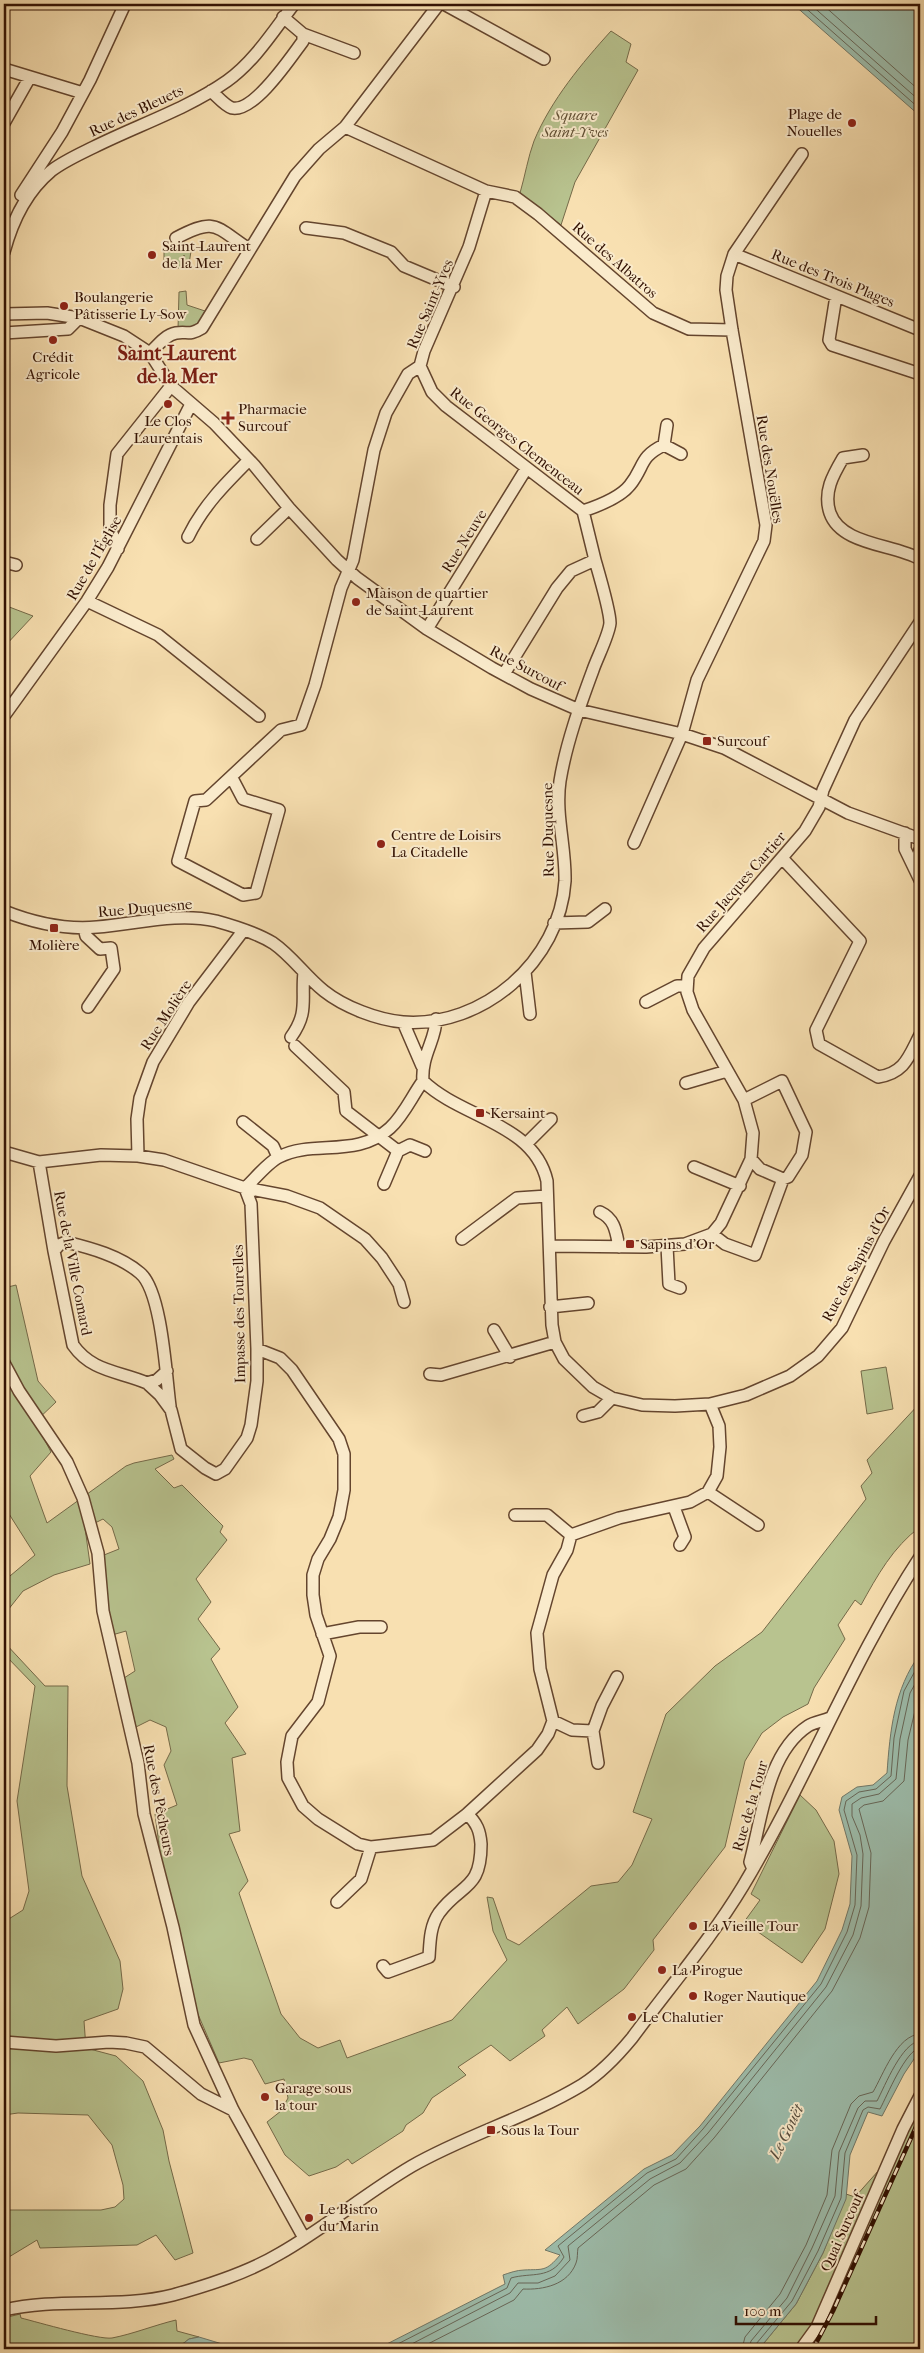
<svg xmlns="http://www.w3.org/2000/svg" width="924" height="2353" viewBox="0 0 924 2353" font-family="'IM FELL French Canon',serif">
	<rect width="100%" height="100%" fill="#f8e0b1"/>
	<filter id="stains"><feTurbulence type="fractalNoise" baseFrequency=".004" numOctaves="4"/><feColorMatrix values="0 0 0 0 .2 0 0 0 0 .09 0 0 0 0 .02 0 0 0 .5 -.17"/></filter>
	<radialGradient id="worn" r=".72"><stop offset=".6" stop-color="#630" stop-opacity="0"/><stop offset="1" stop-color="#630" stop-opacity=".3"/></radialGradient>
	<path fill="#b8c38f" stroke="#756a49" d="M 611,31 L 631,44 L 626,62 L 638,70 L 575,182 L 561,225 L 520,193 C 525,176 528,157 534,141 C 551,100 582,63 611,31 Z
		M 184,243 L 192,245 L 189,264 L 185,265 L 184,255 L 184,268 L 164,268 L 164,246 L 184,246 Z
		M 186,291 L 187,305 L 205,311 C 198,326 194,329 178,329 L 179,292 Z
		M 4,605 L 33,616 L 4,647 Z
		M 16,1285 L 38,1381 L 56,1402 L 35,1422 L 51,1452 L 30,1476 L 47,1523 L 126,1466 L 134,1463 L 172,1455 L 174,1459 L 155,1469 L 174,1488 L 182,1485 L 223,1526 L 220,1532 L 227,1540 L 196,1579 L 211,1602 L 198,1619 L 220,1649 L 211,1659 L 238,1707 L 225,1723 L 246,1754 L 232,1758 L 240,1831 L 229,1834 L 248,1881 L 239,1893 L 281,2014 L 300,2038 L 318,2048 L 340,2040 L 347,2058 L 452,2020 L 507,1960 L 493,1931 L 487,1897 L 493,1898 L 507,1939 L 519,1945 L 591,1886 L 618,1882 L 632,1865 L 652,1819 L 633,1812 L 666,1714 L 715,1666 L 762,1632 L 866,1499 L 861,1486 L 872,1473 L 867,1460 L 920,1403 L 920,1527 C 893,1547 877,1576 861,1605 L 855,1600 L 838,1625 L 845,1639 L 814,1688 L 808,1704 L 783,1717 L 762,1733 L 745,1761 L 725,1847 L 653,1940 L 654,1950 L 624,1989 L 578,2024 L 567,2007 L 542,2030 L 545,2036 L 510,2061 L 491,2045 L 458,2067 L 466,2075 L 432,2098 L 423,2113 L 406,2125 L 403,2131 L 352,2164 L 348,2159 L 336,2167 L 309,2176 L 285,2155 L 267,2122 L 281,2111 L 288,2098 L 284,2079 L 265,2084 L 252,2060 L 244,2058 L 219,2063 L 194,2005 L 181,1936 L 161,1861 L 155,1814 L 177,1805 L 164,1765 L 171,1751 L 166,1727 L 150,1720 L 136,1727 L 124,1678 L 135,1671 L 126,1631 L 112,1635 L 105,1589 L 104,1555 L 119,1549 L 112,1527 L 103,1519 L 85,1528 L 90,1564 L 54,1575 L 23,1591 L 4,1615 L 4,1581 L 35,1555 L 4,1506 L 4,1288 Z
		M 886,1367 L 893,1409 L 867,1414 L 861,1371 Z
		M 4,1642 L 45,1686 L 68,1686 L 67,1786 L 82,1876 L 120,1961 L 123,1989 L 118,2009 L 84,2021 L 86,2048 L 116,2056 L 143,2081 L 163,2130 L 169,2161 L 193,2253 L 175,2260 L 156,2235 L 137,2245 L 40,2248 L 37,2240 L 4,2260 L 4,2210 L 101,2210 L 115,2207 L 124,2199 L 123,2185 L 112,2145 L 88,2115 L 18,2113 L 4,2115 L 4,1922 L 23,1910 L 29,1891 L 17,1801 L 35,1686 L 4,1654 Z
		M 800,1795 L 816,1810 L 834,1841 L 839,1874 L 825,1929 L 802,1963 L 744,1922 L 760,1900 L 751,1894 Z
		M 920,2085 L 920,2349 L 759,2349 L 796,2304 L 823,2253 L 846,2194 L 855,2197 L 879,2170 Z
		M 20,2314 L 21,2318 C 37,2322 99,2340 112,2338 C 133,2334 155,2325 176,2320 L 177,2331 L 199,2337 L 189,2339 L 176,2349 L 4,2349 L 4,2318 Z"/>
	<path fill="#9dbdac" stroke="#727868" d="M 793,4 L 920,4 L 920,116 Z
		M 920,1654 L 920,2050 L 904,2074 L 882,2116 L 868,2112 L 850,2155 L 846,2199 L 823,2253 L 796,2304 L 759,2349 L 377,2349 L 505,2284 L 503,2275 C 509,2273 517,2270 524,2270 C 543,2269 546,2272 560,2255 L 545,2250 L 644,2169 L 672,2155 L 700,2126 L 817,1981 L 842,1930 L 850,1904 L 852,1856 L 839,1810 L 842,1797 L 857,1787 L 873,1785 L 887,1773 C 890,1731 894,1689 920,1654 Z
		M 199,2337 L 239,2349 L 176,2349 L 189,2339 Z"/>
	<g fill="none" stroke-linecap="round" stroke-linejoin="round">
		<path stroke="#686758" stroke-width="1" d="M 801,4 L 920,109
			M 810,4 L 920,101
			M 822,4 L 920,91
			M 388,2349 L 507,2288 L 511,2278 C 532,2272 550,2280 564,2257 L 558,2246 L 647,2173 L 676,2159 L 703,2129 L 821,1984 L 847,1932 L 855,1905 L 857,1855 L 844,1810 L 846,1801 L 859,1792 L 876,1789 L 891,1776 L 894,1738 L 904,1691 L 920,1662
			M 402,2349 L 510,2293 L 518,2283 L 538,2283 L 555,2276 L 570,2260 L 568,2246 L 650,2179 L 680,2163 L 708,2133 L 826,1987 L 853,1935 L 861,1906 L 863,1854 L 860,1835 L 852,1816 L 852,1804 L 861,1798 L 879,1794 L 896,1779 L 900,1739 L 910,1693 L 920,1675
			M 418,2349 L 514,2300 L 523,2289 C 543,2290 568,2285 576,2263 C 578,2258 577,2253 578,2248 L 654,2185 L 686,2169 L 714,2138 L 832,1991 L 860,1938 L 869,1907 L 871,1853 L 859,1809 L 864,1805 L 883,1801 L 904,1781 L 908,1740 L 920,1690
			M 742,2349 L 745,2337 L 780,2294 L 806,2245 L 827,2195 L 832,2150 L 851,2104 L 859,2096 L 873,2092 C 883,2075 897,2035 920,2034
			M 749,2349 L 751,2341 L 787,2298 L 812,2248 L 835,2196 L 839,2152 L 858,2108 L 865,2101 L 877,2101 C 885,2086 902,2042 920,2041
			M 755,2349 L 756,2344 L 792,2301 L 818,2251 L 841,2198 L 845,2153 L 863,2110 L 868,2107 L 880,2109 C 887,2096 906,2049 920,2048"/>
		<g stroke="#64452e" stroke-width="14">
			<path id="minor" d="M 444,4 L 544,59
				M 303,34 L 354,53
				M 4,69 L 83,93
				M 211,91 C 217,96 225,106 232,108 C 254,113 291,57 303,41 L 303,34 L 283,17
				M 4,123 L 30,77
				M 486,191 L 515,197 L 538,214 L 653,313 L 689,329 L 732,330
				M 21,195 L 62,132 L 90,80 L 125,4
				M 306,228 L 344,233 L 391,252 L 404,266 L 454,287
				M 176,238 C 216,217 214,226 249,249
				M 4,252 C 12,222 27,191 51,171 C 64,161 80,154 94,147 C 138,125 187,109 227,81 C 254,62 274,30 294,4
				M 734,254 L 920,330
				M 836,296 L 829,340 L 832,345 L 920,374
				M 4,314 L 47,313 L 79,318 L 124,336 L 150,353 L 171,386 L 214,423 L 254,465 L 289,508 L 337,560 L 357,578 L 427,629 L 492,668 L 531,689 L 579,710 L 682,734 L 724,748 L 848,813 L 920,839
				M 4,333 L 68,329 L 79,318
				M 150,353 C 157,346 165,335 176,333 C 188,331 189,336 202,328 L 295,176 L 319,149 L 345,127 L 439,4
				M 420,366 L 432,392 L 446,406 L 583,511
				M 667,425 L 664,445 L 681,454
				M 863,455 L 843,458 C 833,475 823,492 830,513 C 841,545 893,544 920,559
				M 188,537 C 203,506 225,484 249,460
				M 257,539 L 289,508
				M 118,549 L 110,528 L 110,505 L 117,454 L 171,386
				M 595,560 L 583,511 C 598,506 620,498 630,485 C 645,466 639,457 664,445
				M 4,562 L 16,565
				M 87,601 L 158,635 L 259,716
				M 427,629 L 526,469
				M 4,716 L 87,601 L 108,567 L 191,404
				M 232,778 L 243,799 L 279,810 L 256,893 L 243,895 L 178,861 L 195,801 L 206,800 L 281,730 L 301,725 L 315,685 L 341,588 L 353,560 L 374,450 L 386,413 L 408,374 L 420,366 L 424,351 L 469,247 L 486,191 L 345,127
				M 905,833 L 905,849 L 920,880
				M 634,843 L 682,734 L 697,680 L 764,541 L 766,525 L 732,330 L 726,290 L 727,276 L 734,254 L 802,154
				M 782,858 L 860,941 L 816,1030 L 819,1044 L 878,1077 C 905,1073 909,1056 920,1035
				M 917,872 L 917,858 L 920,850
				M 4,911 C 34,923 64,930 97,927 C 136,924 177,912 216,921 C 234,926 257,933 273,943 C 292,956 306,977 324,991 C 344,1007 378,1020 403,1022 C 483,1028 560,961 565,881 C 566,848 555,814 560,781 C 566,744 580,705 593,670 C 597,658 609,635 610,623 C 610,611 599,574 595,560 L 571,571 L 557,588 L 504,674
				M 554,923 L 588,922 L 605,909
				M 84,928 L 86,936 L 100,949 L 111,948 L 114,969 L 88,1007
				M 525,972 L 530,1014
				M 646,1002 L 677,986 L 686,986
				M 436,1019 C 436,1040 421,1055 423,1081 C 461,1118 534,1123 547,1181 L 552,1325 L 555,1342 L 564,1359 L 593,1387 L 612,1398 L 642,1405 L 675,1406 L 710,1404 L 746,1395 L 790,1376 L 818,1356 L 842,1328 L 884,1241 L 920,1176
				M 403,1022 L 422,1066
				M 291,1037 C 309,1012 301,1000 304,972
				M 295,1046 L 344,1092 L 346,1111 L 398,1151 L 384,1184
				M 686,1083 L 727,1071
				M 744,1100 L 782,1081 L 806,1132 L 802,1155 L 788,1177 L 783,1179 L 760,1169 L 751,1159
				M 243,1122 L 273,1146 L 278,1157
				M 527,1143 L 551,1119
				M 398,1151 L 410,1145 L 425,1151
				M 4,1152 L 39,1162 L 101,1155 L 138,1156 L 164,1160 L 245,1188 L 287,1196 L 320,1208 L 365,1239 L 382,1258 L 399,1284 L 404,1302
				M 138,1156 L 137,1119 L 140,1098 L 153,1062 L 189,1002 L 243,931
				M 39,1162 L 54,1251 L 73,1345 C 92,1372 119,1371 147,1383 L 157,1380 L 167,1371
				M 694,1167 L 740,1186
				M 245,1188 C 255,1179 267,1163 279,1157 C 314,1139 356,1159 390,1128 C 404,1115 412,1096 423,1081
				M 600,1212 C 615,1219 616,1232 619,1247
				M 712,1234 L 725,1244 L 755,1255 L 783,1179
				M 462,1239 L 517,1198 L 547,1196
				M 550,1246 L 646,1247 L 685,1244 L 712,1234 L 721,1223 L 751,1159 L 753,1133 L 744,1100 L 693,1010 L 687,992 L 688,976 L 704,948 L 805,831 L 819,807 L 823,790 L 855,720 L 920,622
				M 667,1246 L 669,1284 L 680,1288
				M 54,1251 L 59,1245 L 66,1242 C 91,1248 120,1256 140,1273 C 162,1291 166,1377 170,1406
				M 550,1307 L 588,1303
				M 494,1330 L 510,1357
				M 257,1349 L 280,1358 L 292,1370 L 339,1439 L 344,1454 L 344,1490 L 339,1517 L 330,1539 L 318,1559 L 313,1575 L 313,1595 L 316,1615 L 330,1656 L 318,1702 L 292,1736 L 287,1762 L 288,1778 L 303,1806 L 318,1819 L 358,1844 L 371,1847 L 433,1840 L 467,1814 L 537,1750 L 548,1734 L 553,1721 L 540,1669 L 537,1633 L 553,1575 L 567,1550 L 571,1535 L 619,1518 L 690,1502 L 708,1492 L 717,1476 L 720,1447 L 719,1426 L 710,1404
				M 4,1363 L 19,1391 L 67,1462 L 83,1498 L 98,1553 L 103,1611 L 138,1763 L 144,1814 L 173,1927 L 194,2025 L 233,2110 L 304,2238
				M 430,1374 L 441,1375 L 555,1342
				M 147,1383 L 160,1395 L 171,1410 L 181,1449 L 205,1468 L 216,1474 L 225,1469 L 247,1438 L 251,1425 L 257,1381 L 257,1349 L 251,1204 L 245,1188
				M 583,1416 L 598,1412 L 612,1398
				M 708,1492 L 758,1525
				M 674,1507 L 685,1537 L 680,1545
				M 515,1515 L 547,1515 L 571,1535
				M 322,1634 L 359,1627 L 381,1627
				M 553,1721 L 572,1730 L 593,1731 L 602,1706 L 617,1677
				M 593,1731 L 598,1763
				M 752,1867 L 750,1862 C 762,1818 767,1753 808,1726 C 814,1722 823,1721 830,1718
				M 337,1902 L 361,1879 L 371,1847
				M 383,1966 L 388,1972 L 429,1957 C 430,1941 430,1926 439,1913 C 461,1883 481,1891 481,1844 C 480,1831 477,1823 467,1814
				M 4,2042 L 56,2046 L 109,2042 L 126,2043 L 145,2047 L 201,2094 L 233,2110
				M 4,2310 C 59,2297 118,2309 173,2295 C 209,2285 247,2273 279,2254 C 325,2228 366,2193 412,2166 C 466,2135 529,2117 582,2085 C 601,2073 618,2055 632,2038 C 669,1988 711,1939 743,1886 C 807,1779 852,1661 920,1557
				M 801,2349 L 817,2327 L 903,2129 L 920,2096"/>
		</g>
		<use href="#minor" stroke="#faebcc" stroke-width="11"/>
		<g stroke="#321103" stroke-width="4.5">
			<path id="rail" d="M 813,2349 L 833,2311 L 920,2118"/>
		</g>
		<use href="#rail" stroke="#faebcc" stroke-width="2.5" stroke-dasharray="8" stroke-linecap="butt"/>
	</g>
	<g fill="#8f2418" stroke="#faebcc" stroke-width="2">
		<circle cx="852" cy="123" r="5"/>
		<circle cx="152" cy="255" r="5"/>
		<circle cx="64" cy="306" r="5"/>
		<circle cx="53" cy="340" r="5"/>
		<circle cx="168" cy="404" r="5"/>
		<path d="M225.5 410.5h5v5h5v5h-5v5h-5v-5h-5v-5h5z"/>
		<circle cx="356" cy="602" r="5"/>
		<rect x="702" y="736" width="10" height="10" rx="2.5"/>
		<circle cx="381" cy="844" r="5"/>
		<rect x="49" y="923" width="10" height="10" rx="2.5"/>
		<rect x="475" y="1108" width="10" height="10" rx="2.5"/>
		<rect x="625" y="1239" width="10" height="10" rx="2.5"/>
		<circle cx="693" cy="1926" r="5"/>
		<circle cx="662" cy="1970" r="5"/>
		<circle cx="693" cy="1996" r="5"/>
		<circle cx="632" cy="2017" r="5"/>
		<circle cx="265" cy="2097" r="5"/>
		<rect x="486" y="2125" width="10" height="10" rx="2.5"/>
		<circle cx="309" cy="2218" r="5"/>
	</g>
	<g text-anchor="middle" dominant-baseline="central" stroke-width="4" stroke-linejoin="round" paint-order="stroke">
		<g font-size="15" fill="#321103" stroke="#faebcc">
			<text transform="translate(136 111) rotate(-25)">Rue des Bleuets</text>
			<text transform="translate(615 260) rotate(41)">Rue des Albatros</text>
			<text transform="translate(833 278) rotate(22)">Rue des Trois Plages</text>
			<text transform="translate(430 304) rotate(-67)">Rue Saint-Yves</text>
			<text transform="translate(517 441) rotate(38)">Rue Georges Clemenceau</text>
			<text transform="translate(770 469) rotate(81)">Rue des Nouëlles</text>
			<text transform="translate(464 541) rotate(-58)">Rue Neuve</text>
			<text transform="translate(94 558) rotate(-60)">Rue de l'Église</text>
			<text transform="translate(526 668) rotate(28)">Rue Surcouf</text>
			<text transform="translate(548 830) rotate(-91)">Rue Duquesne</text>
			<text transform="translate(741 882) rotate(-49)">Rue Jacques Cartier</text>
			<text transform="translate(145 908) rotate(-5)">Rue Duquesne</text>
			<text transform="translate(166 1015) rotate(-57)">Rue Molière</text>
			<text transform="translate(73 1263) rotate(79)">Rue de la Ville Comard</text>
			<text transform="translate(856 1264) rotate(-62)">Rue des Sapins d'Or</text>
			<text transform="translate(239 1314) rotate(-91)">Impasse des Tourelles</text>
			<text transform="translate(159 1800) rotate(79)">Rue des Pêcheurs</text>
			<text transform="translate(750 1806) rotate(-74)">Rue de la Tour</text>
			<text transform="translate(842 2232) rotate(-66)">Quai Surcouf</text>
		</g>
		<g font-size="15" fill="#321103" stroke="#faebcc" text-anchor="start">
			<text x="842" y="114" text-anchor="end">Plage de<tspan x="842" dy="17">Nouelles</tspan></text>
			<text x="162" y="246">Saint-Laurent<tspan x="162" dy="17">de la Mer</tspan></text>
			<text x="74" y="297">Boulangerie<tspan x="74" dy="17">Pâtisserie Ly-Sow</tspan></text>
			<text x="53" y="357" text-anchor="middle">Crédit<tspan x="53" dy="17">Agricole</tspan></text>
			<text x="238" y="409">Pharmacie<tspan x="238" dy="17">Surcouf</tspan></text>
			<text x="168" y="421" text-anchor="middle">Le Clos<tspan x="168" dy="17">Laurentais</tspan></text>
			<text x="366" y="593">Maison de quartier<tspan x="366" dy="17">de Saint-Laurent</tspan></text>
			<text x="717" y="741">Surcouf</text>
			<text x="391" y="835">Centre de Loisirs<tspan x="391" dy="17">La Citadelle</tspan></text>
			<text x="54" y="945" text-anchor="middle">Molière</text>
			<text x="490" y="1113">Kersaint</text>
			<text x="640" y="1244">Sapins d'Or</text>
			<text x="703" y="1926">La Vieille Tour</text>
			<text x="672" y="1970">La Pirogue</text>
			<text x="703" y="1996">Roger Nautique</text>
			<text x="642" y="2017">Le Chalutier</text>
			<text x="275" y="2088">Garage sous<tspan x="275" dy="17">la tour</tspan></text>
			<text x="501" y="2130">Sous la Tour</text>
			<text x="319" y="2209">Le Bistro<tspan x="319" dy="17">du Marin</tspan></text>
		</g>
		<g font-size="15" font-style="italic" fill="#614f34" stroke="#faebcc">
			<text x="575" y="115">Square<tspan x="575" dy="17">Saint-Yves</tspan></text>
		</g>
		<g font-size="16" font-style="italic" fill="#574d3e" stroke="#faebcc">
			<text transform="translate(786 2132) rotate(-64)">Le Gouët</text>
		</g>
		<g font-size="20" font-weight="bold" fill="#7a1f14" stroke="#faebcc">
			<text x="177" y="353">Saint-Laurent<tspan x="177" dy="23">de la Mer</tspan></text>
		</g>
	</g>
	<rect width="924" height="2353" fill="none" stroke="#f8e0b1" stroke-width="20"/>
	<rect x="5" y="5" width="914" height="2343" fill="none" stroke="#321103" stroke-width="2.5"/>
	<rect x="10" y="10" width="904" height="2333" fill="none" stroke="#321103"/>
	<path d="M736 2316v8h140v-8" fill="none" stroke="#321103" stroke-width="2.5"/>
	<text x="744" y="2316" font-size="15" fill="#321103" stroke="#faebcc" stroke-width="4" paint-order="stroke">100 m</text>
	<rect width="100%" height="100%" filter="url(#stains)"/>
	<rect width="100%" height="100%" fill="url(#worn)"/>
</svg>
